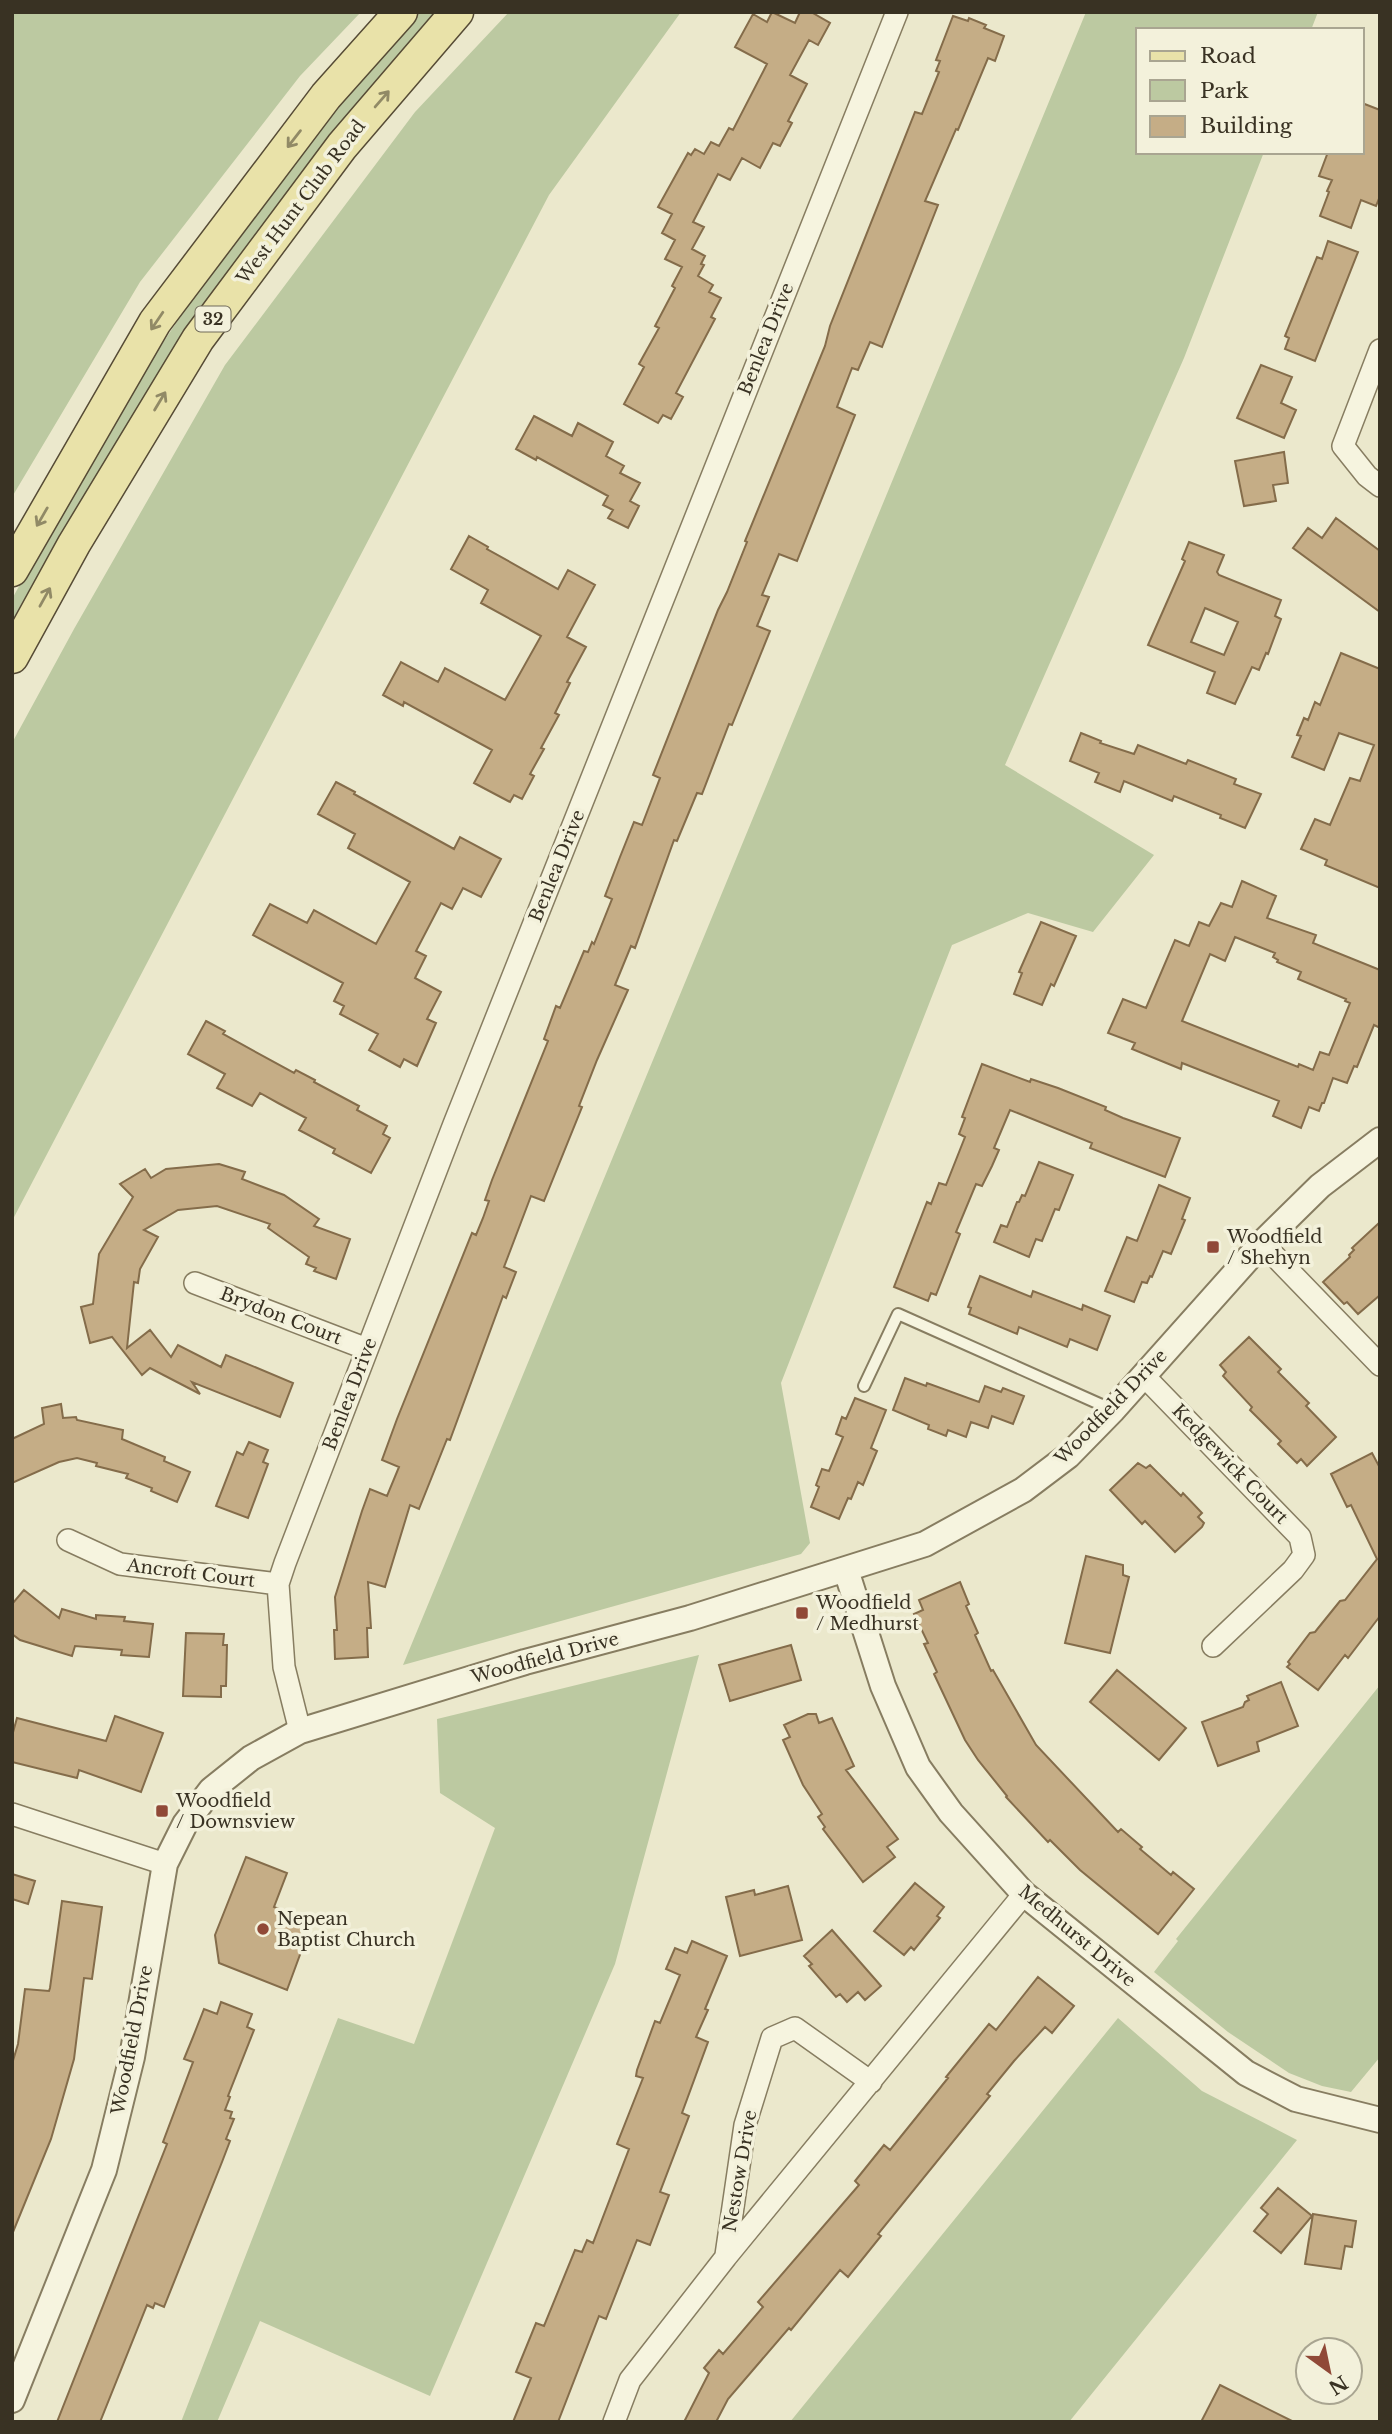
<svg xmlns="http://www.w3.org/2000/svg" width="1392" height="2434" viewBox="0 0 1392 2434" font-family="'Libre Baskerville',serif">
	<rect width="100%" height="100%" fill="#ebe8cc"/>
	<path fill="#bcc9a1" d="M 12,12 L 361,12 L 300,76 L 140,282 L 12,497 Z
		M 419,12 L 441,12 L 380,80 L 301,174 L 235,262 L 189,328 L 12,631 L 12,599 L 52,526 L 145,370 L 209,273 L 351,88 Z
		M 509,12 L 681,12 L 549,195 L 12,1221 L 12,743 L 74,629 L 225,365 L 415,112 Z
		M 1086,12 L 1318,12 L 1311,30 L 1138,30 L 1138,152 L 1264,152 L 1184,358 L 1005,765 L 1154,855 L 1093,932 L 1028,913 L 952,945 L 781,1383 L 810,1543 L 801,1554 L 403,1665 Z
		M 699,1655 L 615,1964 L 430,2396 L 260,2321 L 217,2422 L 181,2422 L 338,2018 L 414,2044 L 495,1828 L 440,1793 L 437,1719 Z
		M 1380,1685 L 1380,2057 L 1351,2092 L 1322,2086 L 1289,2073 L 1228,2032 L 1154,1972 L 1178,1941 L 1176,1939 Z
		M 1118,2018 L 1202,2091 L 1297,2140 L 1069,2422 L 790,2422 Z"/>
	<path fill="#c5ad86" stroke="#846c4a" stroke-width="2" fill-rule="evenodd" d="M 772,12 L 795,23 L 800,12 L 811,12 L 830,23 L 818,45 L 809,40 L 790,75 L 807,84 L 788,121 L 792,123 L 780,146 L 773,143 L 760,168 L 742,158 L 730,180 L 718,174 L 693,222 L 704,227 L 692,249 L 705,256 L 701,264 L 704,265 L 698,276 L 713,285 L 709,292 L 721,298 L 711,317 L 715,319 L 676,393 L 683,397 L 671,419 L 663,415 L 658,423 L 624,404 L 644,367 L 639,364 L 659,328 L 655,326 L 675,288 L 672,286 L 682,267 L 665,259 L 675,240 L 662,233 L 672,214 L 658,207 L 688,153 L 691,155 L 695,149 L 704,154 L 711,142 L 719,146 L 729,128 L 733,130 L 767,64 L 735,47 L 753,14 L 767,22 Z
		M 953,16 L 968,21 L 969,18 L 986,25 L 984,28 L 1004,36 L 995,61 L 988,58 L 958,130 L 956,129 L 925,201 L 938,205 L 882,347 L 870,342 L 858,370 L 852,368 L 837,407 L 855,415 L 797,561 L 779,554 L 762,595 L 769,597 L 757,626 L 770,631 L 732,725 L 729,724 L 702,794 L 697,793 L 677,841 L 674,840 L 635,948 L 631,946 L 615,985 L 628,990 L 597,1060 L 579,1106 L 582,1107 L 544,1201 L 531,1196 L 504,1267 L 516,1272 L 506,1298 L 503,1296 L 450,1440 L 447,1439 L 419,1509 L 410,1505 L 385,1587 L 368,1582 L 371,1628 L 367,1628 L 368,1657 L 335,1659 L 334,1630 L 337,1630 L 335,1597 L 362,1511 L 370,1489 L 387,1496 L 399,1467 L 382,1460 L 397,1419 L 472,1233 L 476,1235 L 483,1218 L 489,1201 L 485,1200 L 492,1180 L 548,1041 L 544,1039 L 556,1006 L 560,1008 L 584,951 L 588,952 L 592,942 L 594,944 L 612,899 L 605,896 L 620,857 L 634,822 L 642,825 L 660,778 L 653,775 L 718,610 L 727,592 L 747,542 L 745,541 L 825,346 L 830,326 L 915,112 L 922,114 L 939,72 L 936,71 L 940,61 L 936,60 Z
		M 1362,103 L 1380,110 L 1380,196 L 1376,206 L 1361,200 L 1351,228 L 1320,216 L 1329,192 L 1327,191 L 1332,180 L 1319,176 L 1328,152 L 1362,152 Z
		M 1328,241 L 1358,252 L 1315,361 L 1285,349 L 1289,338 L 1285,336 L 1317,257 L 1322,259 Z
		M 1261,365 L 1292,377 L 1281,403 L 1296,410 L 1284,438 L 1237,418 Z
		M 534,416 L 572,436 L 578,423 L 613,442 L 606,456 L 624,466 L 620,473 L 640,483 L 630,501 L 639,506 L 628,528 L 608,518 L 613,510 L 603,505 L 608,496 L 537,457 L 536,460 L 516,449 Z
		M 1284,452 L 1288,483 L 1273,485 L 1276,501 L 1244,506 L 1235,461 Z
		M 1336,518 L 1380,551 L 1380,612 L 1293,548 L 1308,528 L 1322,538 Z
		M 469,536 L 488,547 L 487,549 L 558,589 L 568,570 L 595,585 L 567,637 L 586,647 L 567,682 L 570,683 L 555,713 L 559,715 L 541,748 L 544,749 L 530,774 L 534,776 L 522,799 L 514,795 L 510,802 L 474,783 L 492,750 L 404,702 L 403,706 L 383,695 L 401,662 L 438,682 L 445,668 L 505,700 L 541,636 L 481,603 L 488,590 L 451,569 Z
		M 1189,542 L 1224,555 L 1217,572 L 1219,575 L 1281,600 L 1275,616 L 1281,619 L 1268,654 L 1266,653 L 1259,670 L 1252,667 L 1235,704 L 1207,693 L 1215,672 L 1148,645 L 1185,561 L 1182,559 ZM 1205,608 L 1238,622 L 1224,655 L 1191,642 Z
		M 1341,653 L 1380,669 L 1380,888 L 1325,865 L 1327,860 L 1301,849 L 1315,819 L 1330,825 L 1350,778 L 1360,781 L 1374,745 L 1339,733 L 1324,770 L 1292,757 L 1301,736 L 1297,735 L 1304,718 L 1308,720 L 1315,702 L 1320,705 Z
		M 1081,733 L 1101,741 L 1100,743 L 1134,754 L 1138,745 L 1186,764 L 1188,760 L 1236,779 L 1234,784 L 1261,794 L 1245,828 L 1220,818 L 1221,815 L 1174,796 L 1172,801 L 1124,781 L 1120,792 L 1095,782 L 1099,773 L 1070,761 Z
		M 336,782 L 355,792 L 354,794 L 454,849 L 460,837 L 501,859 L 481,897 L 463,888 L 452,909 L 441,903 L 416,951 L 426,956 L 415,978 L 441,992 L 427,1019 L 436,1023 L 417,1066 L 404,1059 L 400,1067 L 369,1050 L 378,1034 L 340,1014 L 344,1006 L 334,1001 L 343,983 L 253,935 L 270,904 L 307,923 L 314,910 L 376,944 L 394,911 L 410,882 L 348,848 L 355,834 L 318,814 Z
		M 1242,881 L 1276,896 L 1267,918 L 1316,935 L 1313,943 L 1380,970 L 1380,1028 L 1374,1025 L 1357,1067 L 1354,1066 L 1347,1083 L 1333,1078 L 1324,1103 L 1322,1103 L 1319,1111 L 1309,1107 L 1301,1128 L 1273,1116 L 1279,1101 L 1182,1063 L 1181,1069 L 1132,1049 L 1135,1043 L 1108,1033 L 1123,999 L 1146,1008 L 1175,940 L 1189,946 L 1199,922 L 1209,926 L 1221,903 L 1232,907 ZM 1235,937 L 1275,953 L 1273,957 L 1278,960 L 1277,962 L 1301,972 L 1298,979 L 1346,999 L 1345,1001 L 1350,1003 L 1329,1055 L 1320,1052 L 1313,1070 L 1299,1064 L 1298,1067 L 1182,1021 L 1210,954 L 1225,961 Z
		M 1041,922 L 1076,936 L 1054,986 L 1051,984 L 1042,1005 L 1014,994 L 1022,973 L 1019,972 Z
		M 206,1021 L 225,1031 L 223,1034 L 294,1073 L 296,1070 L 315,1080 L 314,1082 L 359,1106 L 357,1110 L 387,1126 L 383,1134 L 390,1138 L 371,1173 L 333,1153 L 335,1149 L 299,1130 L 306,1118 L 278,1103 L 260,1093 L 252,1106 L 217,1088 L 225,1074 L 188,1054 Z
		M 982,1064 L 1030,1082 L 1031,1079 L 1058,1088 L 1106,1107 L 1105,1110 L 1123,1118 L 1180,1138 L 1165,1177 L 1090,1148 L 1092,1143 L 1010,1110 L 994,1148 L 999,1150 L 992,1166 L 982,1186 L 976,1184 L 956,1232 L 960,1234 L 936,1295 L 931,1293 L 928,1301 L 894,1287 L 927,1202 L 931,1204 L 939,1183 L 946,1185 L 965,1137 L 959,1134 L 965,1118 L 962,1117 Z
		M 1039,1162 L 1073,1175 L 1059,1210 L 1055,1209 L 1042,1241 L 1036,1239 L 1029,1257 L 994,1242 L 1001,1225 L 1007,1227 L 1017,1202 L 1019,1202 L 1022,1195 L 1025,1196 Z
		M 219,1164 L 245,1172 L 242,1179 L 284,1195 L 319,1219 L 314,1226 L 350,1239 L 336,1279 L 314,1271 L 316,1268 L 306,1264 L 309,1257 L 268,1228 L 270,1224 L 217,1206 L 178,1210 L 144,1230 L 158,1237 L 140,1269 L 138,1283 L 134,1282 L 127,1348 L 150,1330 L 171,1357 L 178,1345 L 221,1367 L 226,1355 L 293,1383 L 280,1417 L 192,1382 L 200,1394 L 150,1368 L 142,1375 L 112,1337 L 90,1343 L 81,1307 L 93,1304 L 99,1254 L 133,1197 L 120,1184 L 145,1169 L 151,1178 L 166,1169 Z
		M 1159,1185 L 1190,1198 L 1182,1219 L 1185,1220 L 1171,1254 L 1163,1251 L 1152,1277 L 1150,1276 L 1147,1283 L 1142,1282 L 1134,1302 L 1105,1291 L 1127,1237 L 1137,1241 Z
		M 1380,1222 L 1380,1295 L 1358,1314 L 1347,1302 L 1344,1304 L 1323,1282 L 1350,1257 L 1349,1255 L 1354,1250 L 1352,1248 Z
		M 980,1276 L 1031,1297 L 1033,1291 L 1082,1310 L 1083,1305 L 1110,1316 L 1097,1350 L 1070,1339 L 1067,1347 L 1019,1327 L 1017,1334 L 969,1314 L 971,1308 L 968,1307 Z
		M 1249,1337 L 1281,1369 L 1278,1372 L 1309,1403 L 1306,1406 L 1336,1437 L 1307,1466 L 1301,1459 L 1297,1463 L 1278,1444 L 1281,1441 L 1250,1410 L 1252,1407 L 1223,1376 L 1226,1372 L 1220,1365 Z
		M 905,1378 L 926,1386 L 927,1383 L 979,1402 L 985,1386 L 1001,1392 L 1003,1388 L 1024,1396 L 1013,1424 L 992,1416 L 988,1428 L 971,1422 L 966,1437 L 948,1430 L 946,1436 L 928,1429 L 929,1425 L 893,1410 Z
		M 855,1398 L 886,1410 L 871,1448 L 877,1451 L 863,1485 L 858,1482 L 851,1499 L 848,1498 L 839,1519 L 811,1507 L 819,1487 L 816,1485 L 822,1469 L 829,1471 L 843,1437 L 836,1434 L 842,1417 L 846,1419 Z
		M 61,1404 L 63,1418 L 76,1417 L 77,1420 L 123,1430 L 122,1439 L 165,1457 L 164,1461 L 190,1472 L 177,1502 L 151,1491 L 152,1488 L 126,1478 L 128,1474 L 96,1466 L 97,1463 L 77,1458 L 59,1462 L 12,1483 L 12,1439 L 44,1424 L 42,1408 Z
		M 249,1442 L 268,1450 L 263,1462 L 268,1464 L 248,1518 L 216,1506 L 237,1452 L 243,1455 Z
		M 1372,1453 L 1380,1468 L 1380,1616 L 1348,1658 L 1345,1655 L 1318,1690 L 1287,1667 L 1290,1664 L 1288,1662 L 1310,1633 L 1315,1632 L 1340,1601 L 1345,1600 L 1377,1559 L 1351,1505 L 1347,1507 L 1331,1474 Z
		M 1138,1463 L 1146,1468 L 1150,1465 L 1181,1496 L 1183,1493 L 1202,1513 L 1198,1517 L 1204,1523 L 1202,1527 L 1175,1552 L 1145,1521 L 1142,1524 L 1110,1490 Z
		M 1086,1556 L 1123,1565 L 1123,1575 L 1129,1577 L 1110,1653 L 1065,1643 Z
		M 960,1582 L 969,1604 L 966,1606 L 978,1633 L 975,1635 L 991,1671 L 993,1670 L 1036,1745 L 1118,1832 L 1121,1829 L 1142,1847 L 1140,1849 L 1171,1875 L 1173,1872 L 1194,1889 L 1158,1934 L 1080,1870 L 1050,1840 L 1048,1842 L 1006,1797 L 1007,1796 L 978,1760 L 965,1740 L 934,1674 L 937,1672 L 924,1644 L 928,1643 L 914,1614 L 923,1610 L 919,1600 Z
		M 24,1590 L 59,1618 L 62,1609 L 96,1619 L 96,1615 L 125,1617 L 124,1621 L 153,1624 L 149,1657 L 121,1655 L 122,1650 L 75,1646 L 72,1656 L 20,1640 L 12,1634 L 12,1604 Z
		M 186,1633 L 224,1634 L 223,1645 L 227,1645 L 226,1686 L 221,1686 L 221,1697 L 183,1696 Z
		M 791,1645 L 801,1680 L 730,1701 L 719,1665 Z
		M 1117,1670 L 1186,1728 L 1159,1760 L 1090,1702 Z
		M 1281,1682 L 1298,1726 L 1257,1742 L 1259,1751 L 1218,1766 L 1202,1722 L 1243,1707 L 1245,1702 L 1249,1700 L 1247,1696 Z
		M 808,1714 L 816,1714 L 819,1723 L 832,1718 L 854,1766 L 846,1770 L 898,1839 L 887,1847 L 895,1857 L 863,1882 L 823,1829 L 825,1827 L 818,1817 L 822,1814 L 803,1785 L 783,1740 L 790,1737 L 784,1725 Z
		M 115,1716 L 163,1733 L 141,1792 L 79,1770 L 77,1778 L 12,1762 L 12,1736 L 17,1718 L 106,1741 Z
		M 246,1857 L 287,1873 L 274,1907 L 312,1922 L 287,1990 L 219,1963 L 215,1935 Z
		M 12,1874 L 35,1881 L 28,1904 L 12,1899 Z
		M 915,1883 L 944,1907 L 937,1916 L 940,1918 L 926,1935 L 914,1950 L 911,1947 L 904,1955 L 874,1931 Z
		M 788,1886 L 802,1940 L 740,1956 L 726,1897 L 754,1890 L 755,1895 Z
		M 62,1901 L 102,1907 L 92,1979 L 84,1978 L 74,2059 L 51,2139 L 13,2232 L 12,2064 L 18,2044 L 25,1989 L 49,1991 L 50,1988 Z
		M 832,1930 L 881,1986 L 865,2000 L 858,1992 L 847,2002 L 840,1994 L 836,1997 L 809,1966 L 812,1964 L 804,1956 Z
		M 692,1941 L 727,1956 L 705,2009 L 708,2010 L 696,2037 L 708,2042 L 682,2113 L 689,2116 L 660,2192 L 669,2195 L 650,2245 L 637,2240 L 606,2319 L 599,2316 L 558,2422 L 513,2422 L 531,2378 L 516,2372 L 536,2323 L 544,2326 L 575,2250 L 582,2252 L 587,2240 L 593,2243 L 629,2149 L 617,2144 L 643,2078 L 636,2076 L 637,2070 L 655,2021 L 660,2023 L 680,1975 L 666,1969 L 675,1948 L 687,1953 Z
		M 1038,1977 L 1074,2006 L 1052,2033 L 1045,2027 L 1014,2061 L 987,2094 L 990,2096 L 878,2234 L 881,2236 L 848,2277 L 840,2270 L 791,2330 L 789,2328 L 728,2399 L 716,2422 L 684,2422 L 709,2373 L 704,2368 L 719,2350 L 723,2354 L 763,2307 L 758,2302 L 859,2185 L 855,2181 L 884,2145 L 890,2150 L 948,2078 L 946,2077 L 989,2024 L 996,2030 Z
		M 221,2002 L 252,2014 L 247,2027 L 254,2030 L 228,2096 L 230,2097 L 225,2110 L 232,2112 L 230,2118 L 234,2119 L 226,2139 L 230,2141 L 222,2162 L 164,2307 L 155,2303 L 153,2308 L 147,2305 L 100,2422 L 57,2422 L 167,2144 L 163,2142 L 193,2062 L 184,2059 L 193,2037 L 204,2009 L 217,2014 Z
		M 1278,2188 L 1312,2216 L 1281,2253 L 1254,2231 L 1268,2214 L 1261,2208 Z
		M 1313,2214 L 1356,2221 L 1352,2247 L 1345,2246 L 1341,2269 L 1305,2264 Z
		M 1220,2385 L 1294,2422 L 1201,2422 Z"/>
	<g fill="none" stroke-linecap="round" stroke-linejoin="round">
		<g stroke="#877d61" stroke-width="14">
			<path id="service" d="M 864,1386 L 898,1314 L 1113,1410"/>
		</g>
		<g stroke="#877d61" stroke-width="24">
			<path id="minor" d="M 1380,350 L 1343,446 L 1367,476 L 1380,486
				M 1262,1243 L 1380,1365
				M 195,1283 L 367,1349
				M 1144,1376 L 1300,1537 L 1304,1555 L 1293,1570 L 1213,1646
				M 68,1540 L 120,1564 L 278,1584
				M 300,1731 L 284,1667 L 278,1584 L 285,1563 L 454,1124 L 897,12
				M 12,1814 L 165,1864
				M 726,2255 L 745,2125 L 772,2038 L 795,2028 L 871,2082
				M 614,2422 L 630,2380 L 726,2257 L 1024,1894"/>
		</g>
		<g stroke="#877d61" stroke-width="28">
			<path id="tertiary" d="M 846,1570 L 883,1686 L 918,1767 L 951,1813 L 1024,1894 L 1246,2073 L 1296,2099 L 1380,2120
				M 12,2400 L 104,2170 L 132,2057 L 165,1864 L 185,1824 L 211,1790 L 251,1758 L 300,1731 L 525,1662 L 690,1618 L 925,1544 L 1023,1490 L 1068,1456 L 1113,1410 L 1262,1243 L 1320,1186 L 1380,1140"/>
		</g>
		<g stroke="#564b35" stroke-width="35">
			<path id="primary" d="M 12,570 L 155,322 L 326,96 L 401,12
				M 12,657 L 74,544 L 198,339 L 342,146 L 457,12"/>
		</g>
		<use href="#service" stroke="#f6f4df" stroke-width="10"/>
		<use href="#minor" stroke="#f6f4df" stroke-width="21"/>
		<use href="#tertiary" stroke="#f6f4df" stroke-width="24"/>
		<use href="#primary" stroke="#e9e2a9" stroke-width="32"/>
	</g>
	<defs><path id="oneway-shaft" d="M-6 0H5M1.5-3L5.5 0L1.5 3" fill="none" stroke-width="1.6" stroke-linecap="round" stroke-linejoin="round" transform="scale(1.75)"/></defs>
	<g stroke="#918a66">
		<use href="#oneway-shaft" transform="translate(382 99) rotate(-49)"/>
		<use href="#oneway-shaft" transform="translate(294 139) rotate(128)"/>
		<use href="#oneway-shaft" transform="translate(157 321) rotate(124)"/>
		<use href="#oneway-shaft" transform="translate(160 401) rotate(-59)"/>
		<use href="#oneway-shaft" transform="translate(42 517) rotate(120)"/>
		<use href="#oneway-shaft" transform="translate(45 597) rotate(-61)"/>
	</g>
	<g fill="#904937" stroke="#f3f1db" stroke-width="2.5">
		<rect x="1206" y="1240" width="14" height="14" rx="3.5"/>
		<rect x="795" y="1606" width="14" height="14" rx="3.5"/>
		<rect x="155" y="1804" width="14" height="14" rx="3.5"/>
		<circle cx="263" cy="1929" r="7"/>
	</g>
	<g text-anchor="middle" dominant-baseline="central" stroke-width="7" stroke-linejoin="round" paint-order="stroke">
		<rect fill="#f3f1db" stroke="#716b5a" stroke-width="2" x="195.5" y="306.5" width="35" height="25" rx="5"/>
		<g font-size="16" font-weight="bold" fill="#393223">
			<text x="213" y="319">32</text>
		</g>
		<g font-size="18" fill="#393223" stroke="#f3f1db">
			<text transform="translate(301 202) rotate(-53)">West Hunt Club Road</text>
			<text transform="translate(766 339) rotate(-68)">Benlea Drive</text>
			<text transform="translate(557 866) rotate(-68)">Benlea Drive</text>
			<text transform="translate(281 1316) rotate(21)">Brydon Court</text>
			<text transform="translate(350 1394) rotate(-69)">Benlea Drive</text>
			<text transform="translate(1111 1407) rotate(-46)">Woodfield Drive</text>
			<text transform="translate(1230 1464) rotate(46)">Kedgewick Court</text>
			<text transform="translate(191 1573) rotate(7)">Ancroft Court</text>
			<text transform="translate(545 1658) rotate(-15)">Woodfield Drive</text>
			<text transform="translate(1077 1936) rotate(40)">Medhurst Drive</text>
			<text transform="translate(132 2040) rotate(-79)">Woodfield Drive</text>
			<text transform="translate(740 2171) rotate(-80)">Nestow Drive</text>
		</g>
		<g font-size="18" fill="#393223" stroke="#f3f1db" text-anchor="start">
			<text x="1227" y="1237">Woodfield<tspan x="1227" dy="21">/ Shehyn</tspan></text>
			<text x="816" y="1603">Woodfield<tspan x="816" dy="21">/ Medhurst</tspan></text>
			<text x="176" y="1801">Woodfield<tspan x="176" dy="21">/ Downsview</tspan></text>
			<text x="277" y="1919">Nepean<tspan x="277" dy="21">Baptist Church</tspan></text>
		</g>
	</g>
	<rect width="1392" height="2434" fill="none" stroke="#393223" stroke-width="28"/>
	<rect x="1136" y="28" width="228" height="126" fill="#f3f1db" stroke="#a9a591" stroke-width="2"/>
	<rect x="1150" y="51" width="35" height="10" fill="#e9e2a9" stroke="#a9a591" stroke-width="2"/>
	<text x="1200" y="63" font-size="21" fill="#393223">Road</text>
	<rect x="1150" y="80" width="35" height="21" fill="#bcc9a1" stroke="#a9a591" stroke-width="2"/>
	<text x="1200" y="98" font-size="21" fill="#393223">Park</text>
	<rect x="1150" y="116" width="35" height="21" fill="#c5ad86" stroke="#a9a591" stroke-width="2"/>
	<text x="1200" y="133" font-size="21" fill="#393223">Building</text>
	<g transform="translate(1329 2371) rotate(147)"><circle r="33" fill="#f3f1db" stroke="#a9a591" stroke-width="2"/>
	<path d="M0-5L12 26L0 18L-12 26Z" fill="#904937"/>
	<text y="-10" font-size="19" font-weight="bold" text-anchor="middle" fill="#393223">N</text>
	</g>
</svg>
